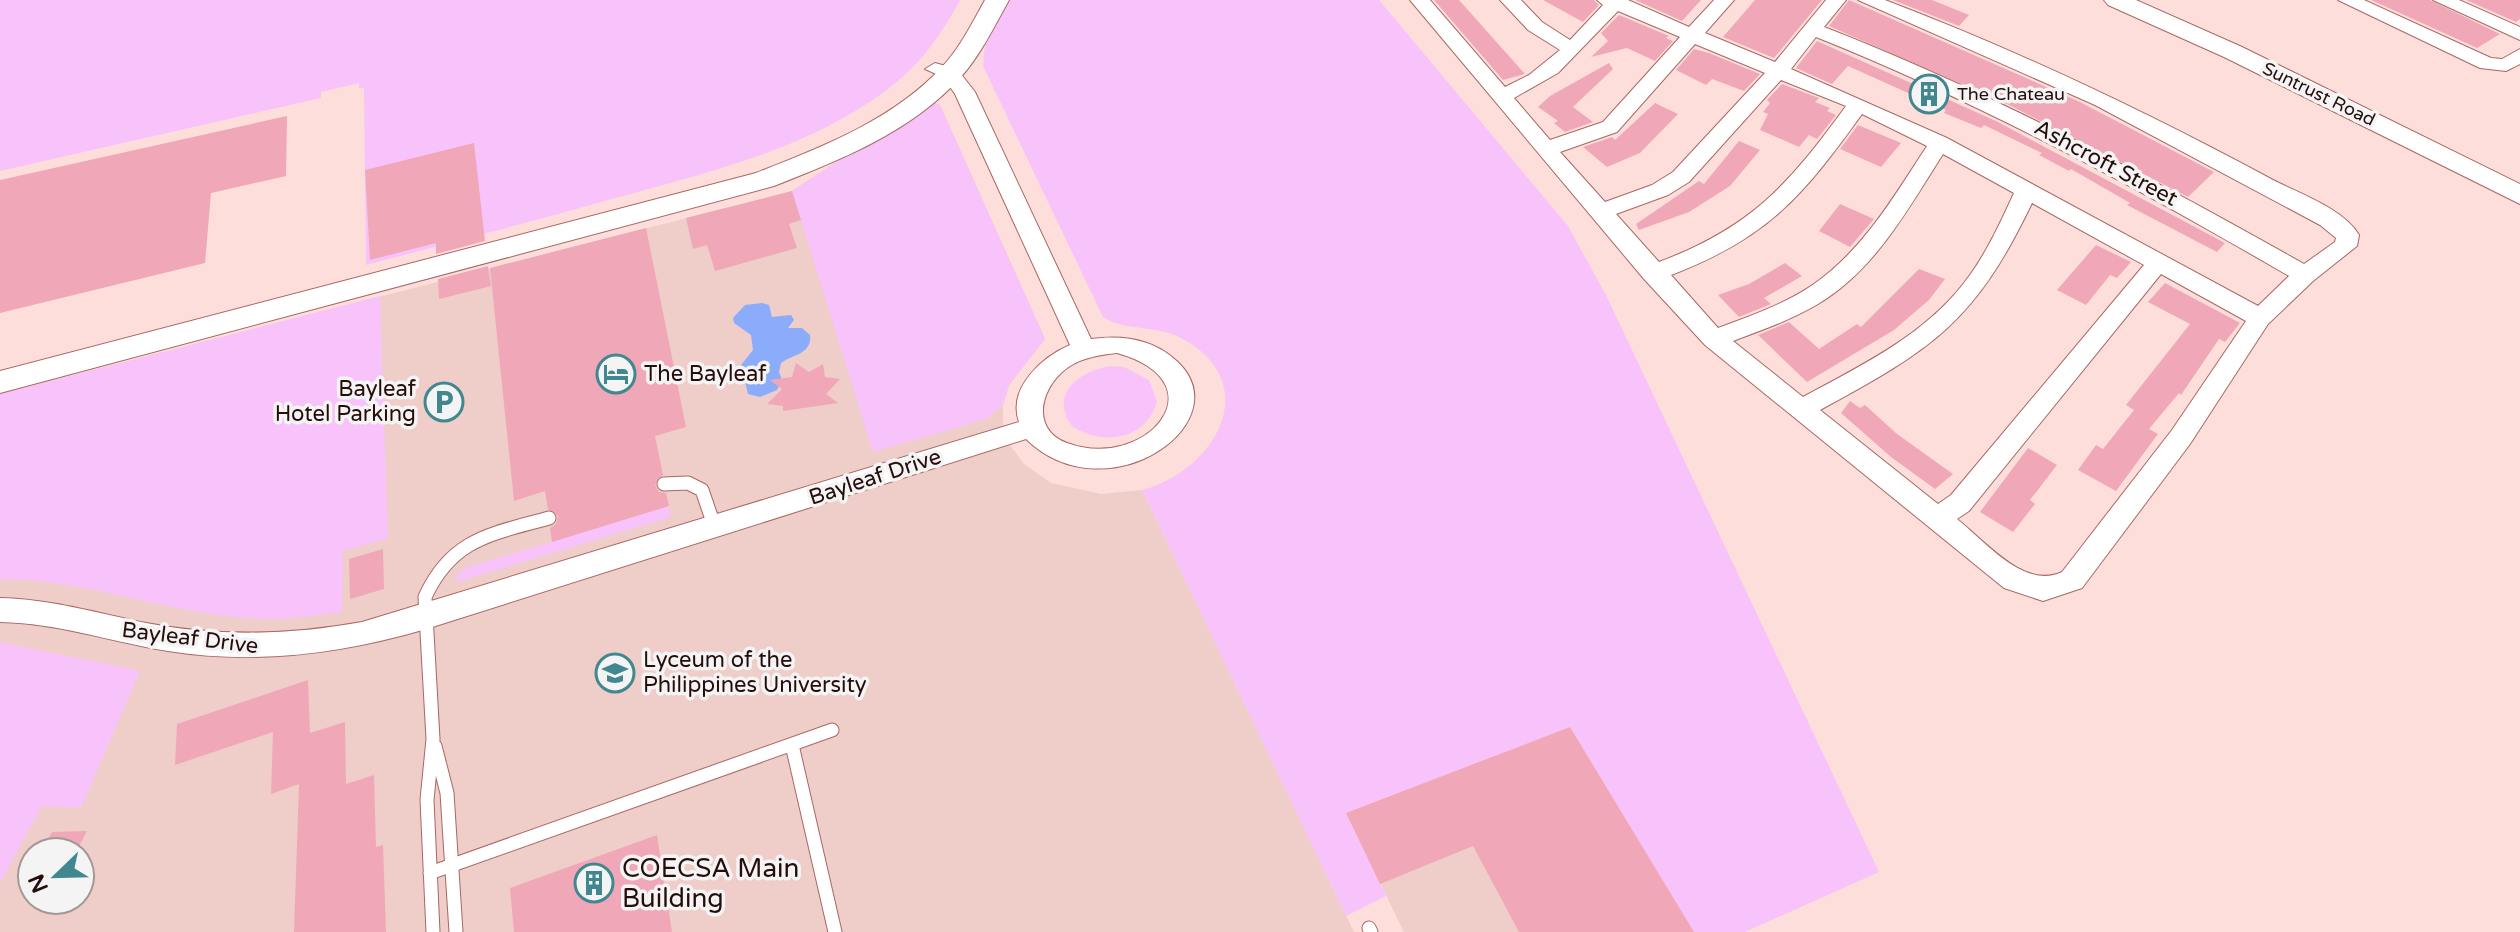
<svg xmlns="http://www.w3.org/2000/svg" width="2520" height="932" viewBox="0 0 2520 932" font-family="'Varela Round',sans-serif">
	<rect width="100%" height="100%" fill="#fddedb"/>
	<path fill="#efcdc9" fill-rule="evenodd" d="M 929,101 L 940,105 L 1045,339 L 1009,385 L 1003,405 L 1003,425 L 1010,445 L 1023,463 L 1051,483 L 1101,494 L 1142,490 L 1354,932 L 0,932 L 0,394 L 792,191 ZM 32,852 L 80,852 L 80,900 L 32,900 Z
		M 1570,727 L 1694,932 L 1404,932 L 1346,813 Z"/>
	<path fill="#f8c2fa" d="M 0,0 L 960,0 C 941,35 920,65 888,89 C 810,148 710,172 619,197 C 535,221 450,243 366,265 L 364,88 L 359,88 L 359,83 L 321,92 L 321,98 L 0,171 Z
		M 1008,0 L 1379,0 L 1568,226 L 1606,295 L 1879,872 L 1745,932 L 1694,932 L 1570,727 L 1346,813 L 1386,896 L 1346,916 L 1142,490 C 1217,470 1266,381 1179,337 C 1155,325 1124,331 1103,317 L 983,66 L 985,43 Z
		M 929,101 L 940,105 L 1045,339 L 1009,385 L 1003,405 L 986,419 L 873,452 L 792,191 Z
		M 380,296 L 388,538 L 343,551 L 342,612 C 312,616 281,621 250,618 C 166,613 85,579 0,579 L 0,394 Z
		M 1110,366 L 1124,367 L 1149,380 L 1157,402 C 1145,441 1102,446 1072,426 C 1049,394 1078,372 1110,366 Z
		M 669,506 L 671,517 L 457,582 L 457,575 L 465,568 Z
		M 0,642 L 140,671 L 81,808 L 42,806 L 0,883 Z"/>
	<path fill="#8aacfa" d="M 762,303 L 769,305 L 772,317 L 791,315 L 794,320 L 788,328 L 802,328 L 810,335 C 812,354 794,354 781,363 L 779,372 L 782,380 L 777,390 L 760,397 L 748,394 L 745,381 L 733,375 L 753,350 L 751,335 L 734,323 L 733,318 L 745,305 Z"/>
	<path fill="#f0a8b8" d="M 1434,0 L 1459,0 L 1525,74 L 1503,80 Z
		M 1543,0 L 1594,0 L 1599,5 L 1583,22 Z
		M 1635,0 L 1701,0 L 1682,21 Z
		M 1755,0 L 1822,0 L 1774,58 L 1723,37 Z
		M 1849,0 L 2078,101 L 2214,172 L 2188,197 L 2009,105 L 1829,26 Z
		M 1893,0 L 1932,0 L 1969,15 L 1959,26 Z
		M 2371,0 L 2430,0 L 2500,34 L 2477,48 Z
		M 2466,0 L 2520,0 L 2520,19 L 2516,22 Z
		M 1619,15 L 1669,36 L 1666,38 L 1673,41 L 1655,61 L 1627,48 L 1591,57 L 1608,41 L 1601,33 Z
		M 1817,41 L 1996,121 L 2225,243 L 2217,252 L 2127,205 L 2130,203 L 2071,169 L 2069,171 L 2039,155 L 2042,153 L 1984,125 L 1981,128 L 1944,113 L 1946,110 L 1848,66 L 1832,84 L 1796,68 Z
		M 1694,49 L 1709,53 L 1760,74 L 1744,91 L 1712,79 L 1706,85 L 1676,70 Z
		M 1609,63 L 1613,69 L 1573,107 L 1593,122 L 1565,132 L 1554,123 L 1558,121 L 1538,107 L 1550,96 Z
		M 1782,84 L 1819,98 L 1815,102 L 1830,108 L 1827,111 L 1836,115 L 1817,139 L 1809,135 L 1799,147 L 1760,130 L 1768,114 L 1763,112 L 1770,103 L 1767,100 Z
		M 1655,103 L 1678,114 L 1640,153 L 1607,167 L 1583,147 L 1612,137 L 1615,140 Z
		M 287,116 L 286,176 L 211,193 L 205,263 L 0,313 L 0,180 Z
		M 1858,125 L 1901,143 L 1881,167 L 1840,149 Z
		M 1739,141 L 1760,150 L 1730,186 L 1689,212 L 1639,230 L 1636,224 L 1699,181 L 1704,184 Z
		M 474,143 L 485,241 L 436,254 L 436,243 L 370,260 L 365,170 Z
		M 792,191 L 801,220 L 789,224 L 797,248 L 715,271 L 707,245 L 693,249 L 686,218 Z
		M 1840,204 L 1874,219 L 1850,247 L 1819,231 Z
		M 646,228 L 686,427 L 655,436 L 663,475 L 655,485 L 659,492 L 666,493 L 669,506 L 552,542 L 550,528 L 556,524 L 558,516 L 548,509 L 545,491 L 514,501 L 490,268 Z
		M 2096,245 L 2131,262 L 2117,278 L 2110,275 L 2086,305 L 2057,290 Z
		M 1785,263 L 1802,276 L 1764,298 L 1771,304 L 1739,317 L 1718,295 L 1749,284 Z
		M 488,266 L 491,286 L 439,299 L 438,279 Z
		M 1919,269 L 1945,279 L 1929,300 L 1894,330 L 1807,382 L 1758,335 L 1789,322 L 1819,349 L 1857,324 L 1861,327 Z
		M 2165,283 L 2240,323 L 2225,342 L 2219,339 L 2181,395 L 2179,393 L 2149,429 L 2158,434 L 2116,491 L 2078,470 L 2096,445 L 2103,449 L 2134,410 L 2126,405 L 2190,324 L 2148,302 Z
		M 796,363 L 809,372 L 823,364 L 825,377 L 840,379 L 826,394 L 838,403 L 783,411 L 783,406 L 767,404 L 782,389 L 770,380 L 792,377 Z
		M 1850,401 L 1860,408 L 1865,405 L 1897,434 L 1953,474 L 1935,489 L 1891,457 L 1841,413 Z
		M 2028,448 L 2057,465 L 2030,500 L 2035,504 L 2013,532 L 1980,512 Z
		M 383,549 L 384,589 L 350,599 L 349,559 Z
		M 308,680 L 310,733 L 345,722 L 346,784 L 374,775 L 376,847 L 383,845 L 386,932 L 294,932 L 299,784 L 271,794 L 273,732 L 175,765 L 177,724 Z
		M 1570,727 L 1694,932 L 1519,932 L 1473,846 L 1380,884 L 1346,813 Z
		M 87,831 L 76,852 L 41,852 L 52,832 Z
		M 657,835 L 672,932 L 514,932 L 510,888 Z"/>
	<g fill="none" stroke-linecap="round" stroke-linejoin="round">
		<g stroke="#a96762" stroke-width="15">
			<path id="service" d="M 664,484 L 688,483 L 702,490 L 715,528
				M 792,745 L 835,932
				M 435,746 L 447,793 L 456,932
				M 430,873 L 832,730
				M 1369,928 L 1371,932
				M 433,932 L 427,800 L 433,739 L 425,597 C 452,538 492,534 549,518"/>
		</g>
		<g stroke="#a96762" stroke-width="2">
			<path id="minor" d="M 1410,0 L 1430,0 L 1505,87 L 1529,75 L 1560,50 L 1528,30 L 1500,0 L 1521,0 L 1542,22 L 1570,40 L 1603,5 L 1597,0 L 1628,0 L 1689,27 L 1714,0 L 1734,0 L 1705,33 L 1775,62 L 1826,0 L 1846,0 L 1824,27 C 1991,92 2148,176 2304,264 L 2335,242 L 2336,238 L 2320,225 L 2095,105 L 1858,0 L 1885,0 C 2019,51 2147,112 2273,180 C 2298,193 2344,209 2359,235 L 2357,246 L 2313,281 L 2268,324 L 2190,444 L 2082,588 L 2043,601 L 2004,588 L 1705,345 L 1644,279 ZM 1618,11 L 1680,37 L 1603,122 L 1550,140 L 1514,98 L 1558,73 ZM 1816,37 C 1981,103 2136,187 2289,276 L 2258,306 L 1947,138 L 1791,69 ZM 1695,44 L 1765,73 L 1673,172 L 1652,185 L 1605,202 L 1560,152 L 1617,132 ZM 1781,80 L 1846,106 C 1789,184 1752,227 1659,262 L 1616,214 L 1668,195 L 1689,182 ZM 1862,114 L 1927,146 C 1895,195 1864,249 1814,284 C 1785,304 1751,316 1718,328 L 1671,275 C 1768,238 1803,196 1862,114 ZM 1943,154 L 2014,193 C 2001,221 1988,250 1970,275 C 1929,333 1864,364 1803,397 L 1733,341 C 1762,330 1791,320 1818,304 C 1875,270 1908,209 1943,154 ZM 2032,203 L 2144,265 L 1951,495 L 1938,504 L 1820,410 C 1933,349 1975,322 2032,203 ZM 2161,274 L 2246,321 L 2172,430 L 2062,572 C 2024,590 1985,541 1957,519 L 1969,511 Z
				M 2338,0 L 2364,0 L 2491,58 L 2502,59 L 2520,49 L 2520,64 L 2506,71 L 2480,68 Z
				M 2433,0 L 2459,0 L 2520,27 L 2520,40 Z
				M 935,63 L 957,69 L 975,92 L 1091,339 C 1119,335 1149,338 1172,357 C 1249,418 1108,519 1026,439 L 426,629 C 341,654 256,665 168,651 C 111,642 58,623 0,622 L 0,598 C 50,599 97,613 146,623 C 219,637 290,635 362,622 L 1019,422 C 1007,388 1042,357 1070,345 L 955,94 L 943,77 L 925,69 ZM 1117,353 C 1223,383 1145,472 1067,443 C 1028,428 1042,384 1070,366 C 1084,357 1101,355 1117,353 Z"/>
		</g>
		<g stroke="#a96762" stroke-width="2">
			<path id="tertiary" d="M 985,0 L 1009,0 C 994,27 980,56 960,78 C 911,132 840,160 774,186 L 0,393 L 0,371 L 756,173 C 822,147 893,120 942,67 C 960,48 972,23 985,0 Z
				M 2104,0 L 2136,0 L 2242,47 L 2520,184 L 2520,204 L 2224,57 L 2108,5 Z"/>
		</g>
		<use href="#service" stroke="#fff" stroke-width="13"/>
		<use href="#minor" fill="#fff" fill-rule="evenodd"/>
		<use href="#tertiary" fill="#fff" fill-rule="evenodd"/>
	</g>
	<defs>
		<g id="building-ring" transform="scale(2)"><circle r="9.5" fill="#f4f4f4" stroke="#40878f" stroke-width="1.5"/><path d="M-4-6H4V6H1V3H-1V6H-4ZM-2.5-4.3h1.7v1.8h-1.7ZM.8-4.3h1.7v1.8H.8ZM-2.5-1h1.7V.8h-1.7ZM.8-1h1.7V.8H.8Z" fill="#40878f"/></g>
		<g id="hotel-ring" transform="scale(2)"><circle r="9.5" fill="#f4f4f4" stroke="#40878f" stroke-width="1.5"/><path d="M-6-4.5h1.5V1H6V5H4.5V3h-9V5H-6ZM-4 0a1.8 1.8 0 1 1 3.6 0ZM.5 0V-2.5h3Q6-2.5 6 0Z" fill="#40878f"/></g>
		<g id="parking-ring" transform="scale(2)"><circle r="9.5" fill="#f4f4f4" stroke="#40878f" stroke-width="1.5"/><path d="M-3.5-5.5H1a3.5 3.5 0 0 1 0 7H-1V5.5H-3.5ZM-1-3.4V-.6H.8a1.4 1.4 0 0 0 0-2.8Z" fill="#40878f"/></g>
		<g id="university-ring" transform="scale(2)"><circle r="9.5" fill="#f4f4f4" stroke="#40878f" stroke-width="1.5"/><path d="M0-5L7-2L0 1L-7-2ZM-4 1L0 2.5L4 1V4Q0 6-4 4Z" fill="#40878f"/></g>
	</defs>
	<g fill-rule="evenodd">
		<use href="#building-ring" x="1929" y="94"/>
		<use href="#hotel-ring" x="616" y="374"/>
		<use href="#parking-ring" x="444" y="402"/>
		<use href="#university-ring" x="615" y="673"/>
		<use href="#building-ring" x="594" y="883"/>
	</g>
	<g text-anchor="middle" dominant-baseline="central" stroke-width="7" stroke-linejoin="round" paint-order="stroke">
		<g font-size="18" fill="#260d0b" stroke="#f4f4f4" text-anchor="start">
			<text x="1957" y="94">The Chateau</text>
		</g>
		<g font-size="18" fill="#260d0b" stroke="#f4f4f4">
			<text transform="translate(2319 94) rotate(26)">Suntrust Road</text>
		</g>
		<g font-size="22" fill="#260d0b" stroke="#f4f4f4">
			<text transform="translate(2106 163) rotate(28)">Ashcroft Street</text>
			<text transform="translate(875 477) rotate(-18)">Bayleaf Drive</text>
			<text transform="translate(190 638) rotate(7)">Bayleaf Drive</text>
		</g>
		<g font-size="22" fill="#260d0b" stroke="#f4f4f4" text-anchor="start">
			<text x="644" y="374">The Bayleaf</text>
			<text x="416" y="389" text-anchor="end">Bayleaf<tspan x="416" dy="25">Hotel Parking</tspan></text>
			<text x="643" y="660">Lyceum of the<tspan x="643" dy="25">Philippines University</tspan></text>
		</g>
		<g font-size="26" fill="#260d0b" stroke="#f4f4f4" text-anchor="start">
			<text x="622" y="868">COECSA Main<tspan x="622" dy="30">Building</tspan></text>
		</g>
	</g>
	<g transform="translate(56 876) rotate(247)"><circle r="38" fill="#f4f4f4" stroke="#a29897" stroke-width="2"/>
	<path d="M0-6L14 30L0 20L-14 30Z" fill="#40878f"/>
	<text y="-12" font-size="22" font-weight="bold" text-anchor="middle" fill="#260d0b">N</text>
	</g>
</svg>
